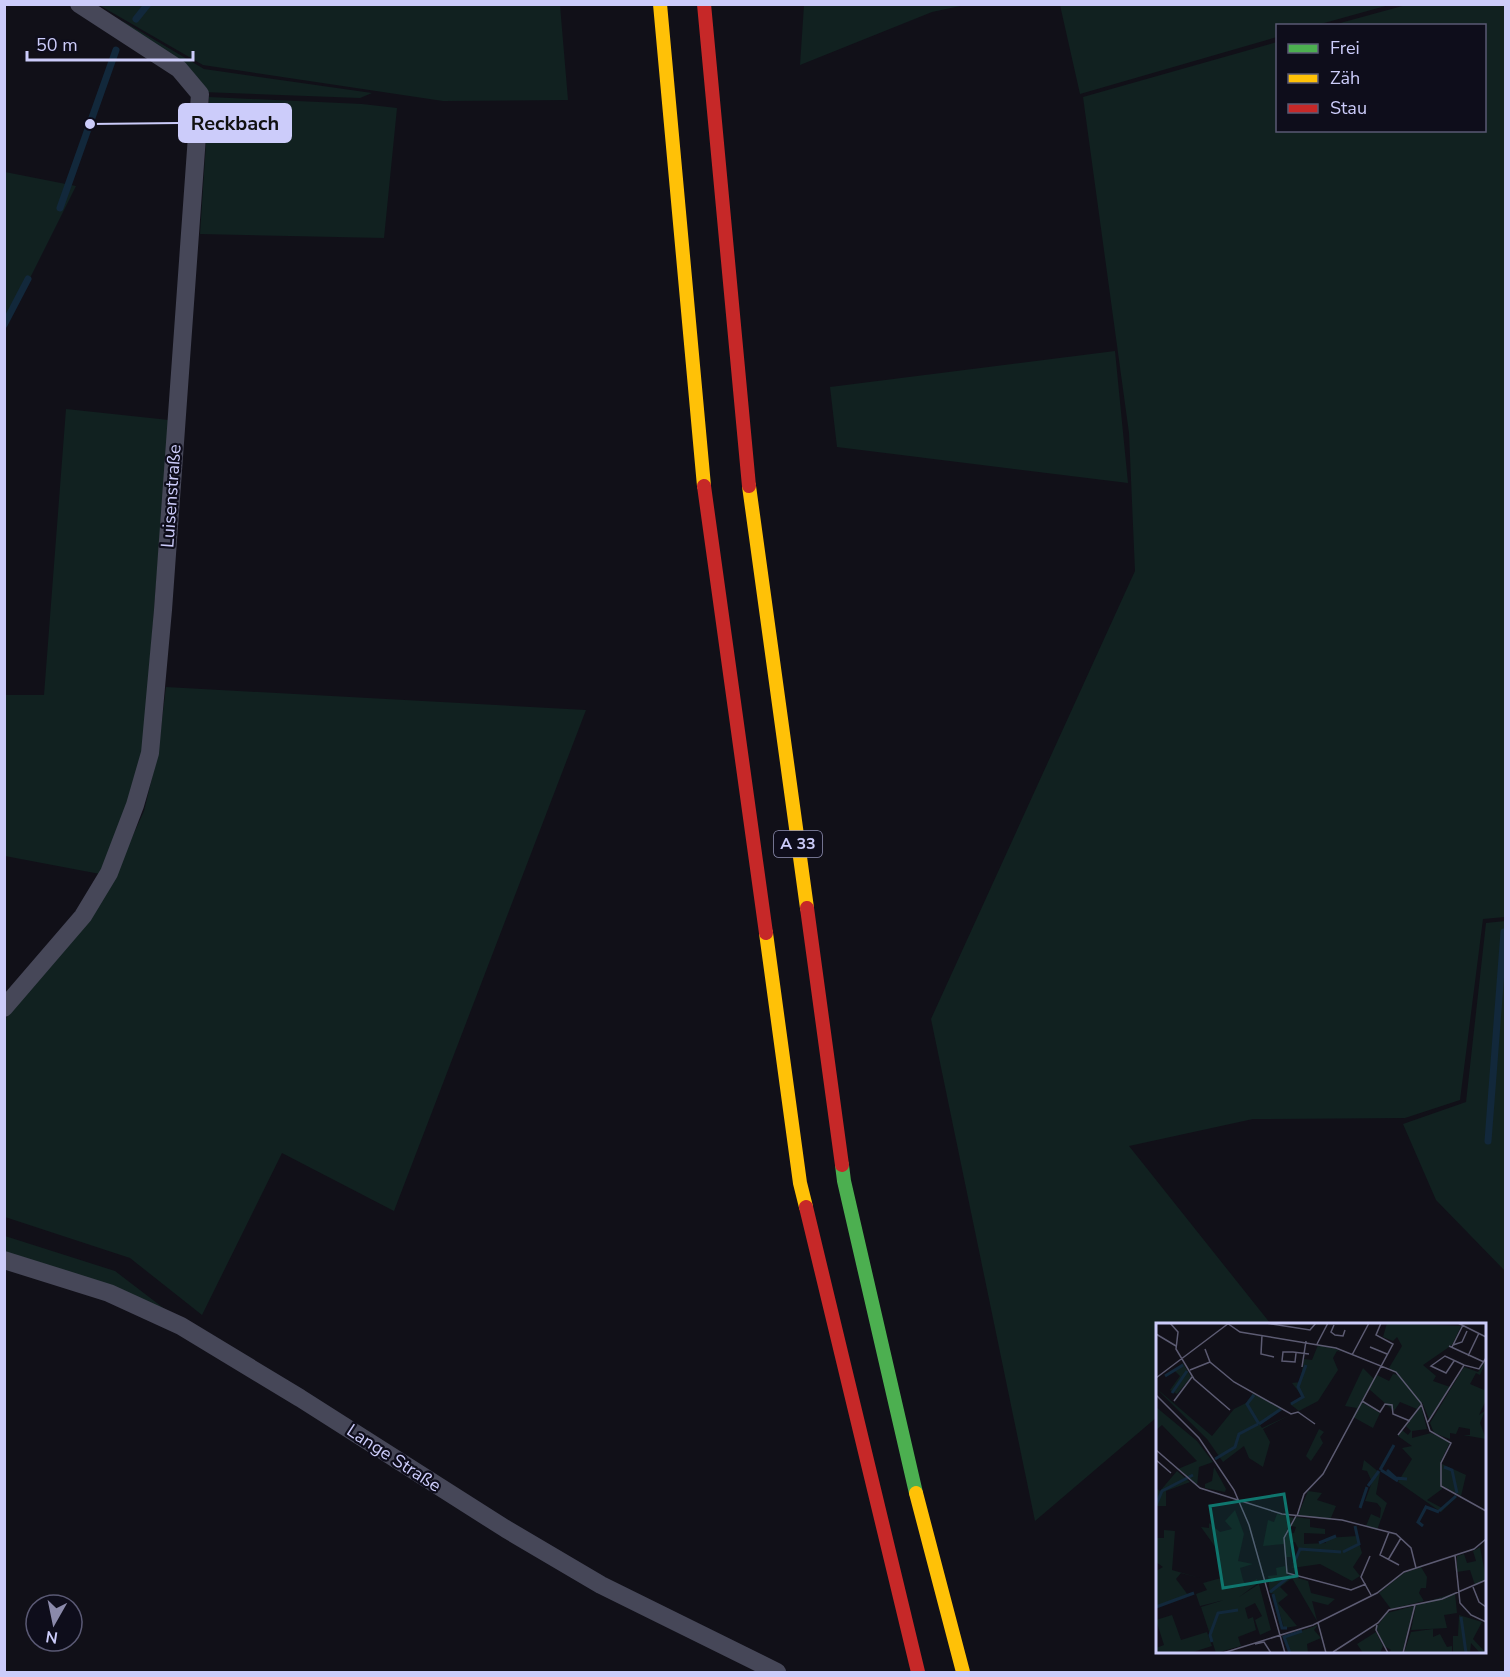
<svg xmlns="http://www.w3.org/2000/svg" width="1510" height="1677" viewBox="0 0 1510 1677" font-family="'Nunito Sans',sans-serif">
	<rect width="100%" height="100%" fill="#111018"/>
	<path fill="#112120" d="M 99,5 L 560,5 L 568,100 L 443,101 L 203,65 Z
		M 804,5 L 804,4 L 965,5 L 932,12 L 800,65 Z
		M 1060,5 L 1060,4 L 1389,5 L 1317,25 L 1278,26 L 1277,37 L 1080,94 Z
		M 1406,5 L 1505,6 L 1505,917 L 1483,919 L 1460,1100 L 1405,1118 L 1253,1119 L 1129,1146 L 1270,1323 L 1268,1324 L 1158,1324 L 1157,1417 L 1035,1521 L 931,1019 L 1135,571 L 1129,433 L 1083,97 L 1277,42 L 1278,130 L 1484,130 L 1484,26 L 1333,25 Z
		M 121,20 L 204,69 L 372,93 L 360,98 L 202,92 Z
		M 209,97 L 362,104 L 397,108 L 384,238 L 200,234 Z
		M 5,172 L 76,186 L 5,328 L 4,172 Z
		M 1115,351 L 1128,483 L 837,447 L 830,387 Z
		M 66,409 L 169,420 L 143,750 L 128,803 L 100,874 L 5,856 L 4,695 L 44,695 Z
		M 166,687 L 586,710 L 394,1211 L 282,1153 L 202,1315 L 130,1258 L 5,1217 L 5,1019 L 83,927 L 113,879 L 144,811 L 158,753 Z
		M 1505,921 L 1506,921 L 1505,1271 L 1436,1200 L 1403,1124 L 1466,1102 L 1486,923 Z
		M 5,1236 L 115,1271 L 166,1310 L 5,1252 Z"/>
	<g fill="none" stroke-linecap="round" stroke-linejoin="round">
		<path stroke="#12283b" stroke-width="7" d="M 136,19 L 148,4
			M 60,208 L 116,50
			M 4,325 L 28,279
			M 1488,1141 L 1504,932"/>
		<path stroke="#464758" stroke-width="18" d="M 4,1008 L 83,916 L 109,873 L 135,805 L 150,753 L 163,610 L 200,94 L 179,69 L 79,4
			M 4,1260 L 109,1293 L 181,1326 L 300,1398 L 506,1529 L 601,1585 L 777,1672"/>
		<path stroke="#4caf50" stroke-width="14" d="M 842,1165 L 844,1181 L 916,1493"/>
		<path stroke="#ffc107" stroke-width="14" d="M 660,4 L 704,486
			M 749,486 L 807,908
			M 766,933 L 800,1183 L 806,1207
			M 916,1493 L 963,1672"/>
		<path stroke="#c62828" stroke-width="14" d="M 704,4 L 749,486
			M 704,486 L 766,933
			M 807,908 L 842,1165
			M 806,1207 L 918,1672"/>
	</g>
	<g text-anchor="middle" dominant-baseline="central" stroke-width="4.5" stroke-linejoin="round" paint-order="stroke">
		<rect fill="#0e0d1b" stroke="#9393b7" stroke-width="1.5" x="774" y="831" width="48" height="26" rx="4.5"/>
		<g font-size="16" font-weight="bold" fill="#ccccfa">
			<text x="798" y="844">A 33</text>
		</g>
		<g font-size="18" fill="#ccccfa" stroke="#0e0d1b">
			<text transform="translate(171 496) rotate(-86)">Luisenstraße</text>
			<text transform="translate(394 1458) rotate(33)">Lange Straße</text>
		</g>
	</g>
	<g transform="translate(1156 1323)">
		<rect width="330" height="330" fill="#111018"/>
		<path d="M 231,0 L 305,3 L 296,22 L 267,42 L 280,53 L 277,58 L 294,64 L 273,96 L 266,79 L 261,86 L 244,79 L 238,88 L 213,66 L 221,52 L 233,58 L 237,51 L 242,52 L 233,45 L 246,23 L 241,14 L 237,18 L 227,14 ZM 162,22 L 180,26 L 185,29 L 181,28 L 177,35 L 182,47 L 162,78 L 143,88 L 134,81 L 146,73 L 136,60 L 144,59 L 148,36 L 156,37 ZM 330,38 L 324,52 L 320,50 L 314,61 L 328,67 L 330,63 L 330,77 L 323,92 L 329,88 L 324,100 L 330,116 L 307,112 L 314,112 L 314,106 L 303,104 L 300,111 L 294,110 L 294,116 L 278,110 L 274,100 L 308,44 L 322,49 ZM 27,40 L 35,54 L 21,71 L 14,67 L 24,53 L 18,47 ZM 207,45 L 218,56 L 205,79 L 224,90 L 217,105 L 197,94 L 201,85 L 189,83 ZM 0,65 L 56,113 L 78,86 L 90,80 L 97,70 L 126,85 L 104,102 L 106,105 L 134,92 L 107,106 L 114,119 L 107,144 L 93,135 L 88,123 L 67,139 L 51,116 ZM 265,83 L 271,106 L 256,108 L 256,115 L 275,110 L 294,119 L 285,138 L 286,166 L 271,177 L 286,185 L 301,174 L 285,189 L 242,159 L 256,136 L 246,125 L 256,123 L 242,113 L 246,107 L 252,112 L 255,108 L 250,103 ZM 0,84 L 41,118 L 57,139 L 43,144 L 41,163 L 22,146 L 41,138 L 6,102 L 0,107 ZM 163,106 L 168,109 L 164,114 L 167,120 L 155,138 L 150,133 ZM 208,137 L 224,150 L 220,171 L 231,180 L 221,207 L 210,203 L 215,191 L 224,195 L 225,185 L 221,180 L 209,178 L 216,159 L 211,148 L 206,147 ZM 286,141 L 310,152 L 305,173 L 285,162 ZM 58,144 L 70,166 L 69,169 L 49,165 L 49,161 L 56,158 ZM 21,148 L 34,159 L 10,168 L 10,183 L 0,183 L 0,165 L 4,168 ZM 152,168 L 166,170 L 161,177 L 180,183 L 174,197 L 142,192 ZM 79,187 L 88,211 L 82,238 L 97,241 L 84,245 L 87,257 L 90,262 L 101,256 L 102,260 L 83,274 L 103,261 L 115,307 L 104,312 L 99,297 L 106,293 L 99,280 L 89,285 L 92,296 L 97,294 L 100,307 L 82,314 L 85,323 L 60,330 L 45,284 L 68,277 L 44,283 L 40,271 L 51,267 L 47,260 L 65,255 L 60,225 L 45,204 L 53,205 L 53,200 L 64,209 L 76,206 L 69,198 ZM 121,191 L 139,193 L 131,193 L 138,195 L 129,211 L 138,210 L 140,204 L 135,203 L 140,194 L 154,196 L 154,204 L 169,206 L 169,211 L 148,210 L 148,221 L 170,220 L 170,215 L 201,213 L 206,230 L 197,244 L 204,253 L 196,258 L 164,241 L 136,245 L 143,227 L 139,219 L 134,220 L 135,234 L 130,234 L 128,221 L 107,223 L 112,197 L 118,199 ZM 8,207 L 19,208 L 16,247 L 44,255 L 25,250 L 20,256 L 32,272 L 0,284 L 0,248 L 7,244 L 0,239 L 0,215 L 13,215 L 8,215 ZM 324,224 L 330,256 L 319,262 L 314,247 L 301,249 L 301,233 L 308,231 L 311,240 L 320,238 L 317,228 ZM 129,243 L 132,252 L 152,258 L 155,270 L 179,276 L 172,282 L 156,278 L 161,298 L 136,255 L 124,264 L 132,272 L 122,280 L 141,303 L 128,305 L 118,271 L 114,270 L 112,253 L 121,252 L 120,245 ZM 265,244 L 271,254 L 270,265 L 265,265 L 263,270 L 268,278 L 235,286 L 223,270 L 248,250 ZM 299,270 L 301,290 L 288,292 L 291,305 L 255,307 L 260,282 ZM 258,283 L 246,330 L 233,330 L 235,327 L 228,323 L 220,305 L 231,290 ZM 16,292 L 25,317 L 51,309 L 56,323 L 34,330 L 0,330 L 0,325 L 8,322 L 0,297 ZM 303,292 L 326,299 L 317,316 L 330,330 L 324,330 L 315,320 L 314,330 L 297,330 L 297,313 L 302,313 ZM 162,302 L 158,307 L 165,315 L 151,321 L 152,330 L 134,330 L 128,314 ZM 277,306 L 277,314 L 284,311 L 291,324 L 296,323 L 296,330 L 248,330 L 255,309 ZM 220,309 L 227,323 L 224,330 L 207,330 L 201,321 Z" fill="#112120"/>
		<path fill="none" stroke="#12283b" stroke-width="3" d="M 9,53 L 27,42M 16,70 L 31,48M 98,72 L 91,81 L 103,101M 135,81 L 147,74 L 142,64 L 150,42M 103,101 L 125,86M 59,136 L 79,124 L 83,111 L 102,101M 288,144 L 296,147 L 301,170M 224,147 L 238,122M 225,147 L 242,158M 231,147 L 240,155 L 251,156M 212,163 L 223,148M 0,182 L 6,168 L 37,152M 204,185 L 211,164M 283,188 L 300,173M 267,203 L 262,199 L 270,184 L 283,189M 163,220 L 180,213M 187,229 L 203,221 L 199,203M 138,240 L 144,226 L 185,229M 114,269 L 134,253M 117,271 L 126,305 L 131,305M 0,284 L 38,270M 305,294 L 310,330M 56,319 L 54,312 L 62,290 L 82,287M 134,330 L 128,314 L 146,308"/>
		<path fill="none" stroke="#5c5b72" stroke-width="1.5" d="M 14,0 L 22,9 L 20,26 L 38,56 L 74,87M 71,0 L 84,9 L 180,25 L 240,49 L 265,80 L 274,108 L 295,120 L 285,140 L 285,163 L 330,188M 110,0 L 154,7 L 160,0M 302,0 L 330,14M 178,2 L 175,9 L 179,12 L 187,13 L 189,7M 0,11 L 20,23M 106,12 L 105,31 L 118,34M 161,21 L 172,0M 297,22 L 306,19 L 311,8M 293,23 L 328,39M 214,24 L 231,31M 296,24 L 307,2M 49,26 L 54,39 L 78,59 L 135,91 L 142,89 L 159,101M 140,30 L 139,39 L 126,38 L 127,29 L 137,29 L 153,31M 196,32 L 213,0M 312,33 L 323,10M 298,38 L 290,50 L 275,43 L 289,33 L 308,42M 146,44 L 150,18M 34,47 L 54,39M 0,55 L 73,0M 0,72 L 43,115 L 78,167 L 93,202 L 129,330M 18,78 L 36,54M 206,78 L 224,89 L 229,81 L 236,82 L 237,91 L 254,98M 272,99 L 308,42 L 323,46 L 330,35M 242,112 L 266,81M 0,127 L 44,165 L 126,191 L 186,197 L 240,211 L 255,225 L 260,245M 0,137 L 15,150M 140,193 L 128,215 L 131,250 L 195,267 L 210,261M 141,193 L 148,171 L 167,151 L 237,21 L 220,12 L 225,0M 233,209 L 224,232 L 243,242M 299,232 L 304,280 L 315,292 L 330,299M 214,233 L 205,254 L 215,272M 232,237 L 245,215M 317,264 L 323,279 L 330,284M 162,300 L 170,330M 221,302 L 220,307 L 232,330M 99,321 L 108,319 L 115,330M 177,329 L 222,300 L 233,287 L 286,276 L 330,257M 67,330 L 157,302 L 221,270 L 248,249 L 318,226 L 330,216M 247,330 L 259,282"/>
		<path fill="#0f766e" fill-opacity="0.15" stroke="#0f766e" stroke-width="3" d="M 128,171 L 141,253 L 67,265 L 54,183 Z"/>
		<rect width="330" height="330" fill="none" stroke="#ccccfa" stroke-width="3"/>
	</g>
	<path fill="none" stroke="#ccccfa" stroke-width="2" d="M90 124L179 123"/>
	<circle fill="#ccccfa" stroke="#0e0d1b" stroke-width="2" cx="90" cy="124" r="6"/>
	<rect fill="#ccccfa" stroke="#ccccfa" stroke-width="2" x="179" y="104" width="112" height="38" rx="6"/>
	<g font-size="20" text-anchor="middle" font-weight="bold" fill="#111">
		<text x="235" y="130">Reckbach</text>
	</g>
	<rect width="1510" height="1677" fill="none" stroke="#ccccfa" stroke-width="12"/>
	<rect x="1276" y="24" width="210" height="108" fill="#0e0d1b" stroke="#5a5974" stroke-width="1.5"/>
	<rect x="1288" y="44" width="30" height="9" fill="#4caf50" stroke="#5a5974" stroke-width="1.5"/>
	<text x="1330" y="54" font-size="18" fill="#ccccfa">Frei</text>
	<rect x="1288" y="74" width="30" height="9" fill="#ffc107" stroke="#5a5974" stroke-width="1.5"/>
	<text x="1330" y="84" font-size="18" fill="#ccccfa">Zäh</text>
	<rect x="1288" y="104" width="30" height="9" fill="#c62828" stroke="#5a5974" stroke-width="1.5"/>
	<text x="1330" y="114" font-size="18" fill="#ccccfa">Stau</text>
	<g transform="translate(54 1623) rotate(189)"><circle r="28" fill="#0e0d1b" stroke="#5a5974" stroke-width="1.5"/>
	<path d="M0-4.5L10 22L0 15L-10 22Z" fill="#8b8aab"/>
	<text y="-9" font-size="16" font-weight="bold" text-anchor="middle" fill="#ccccfa">N</text>
	</g>
	<path d="M27 51v9h166v-9" fill="none" stroke="#ccccfa" stroke-width="3"/>
	<text x="36" y="51" font-size="18" fill="#ccccfa" stroke="#0e0d1b" stroke-width="4.5" paint-order="stroke">50 m</text>
</svg>
